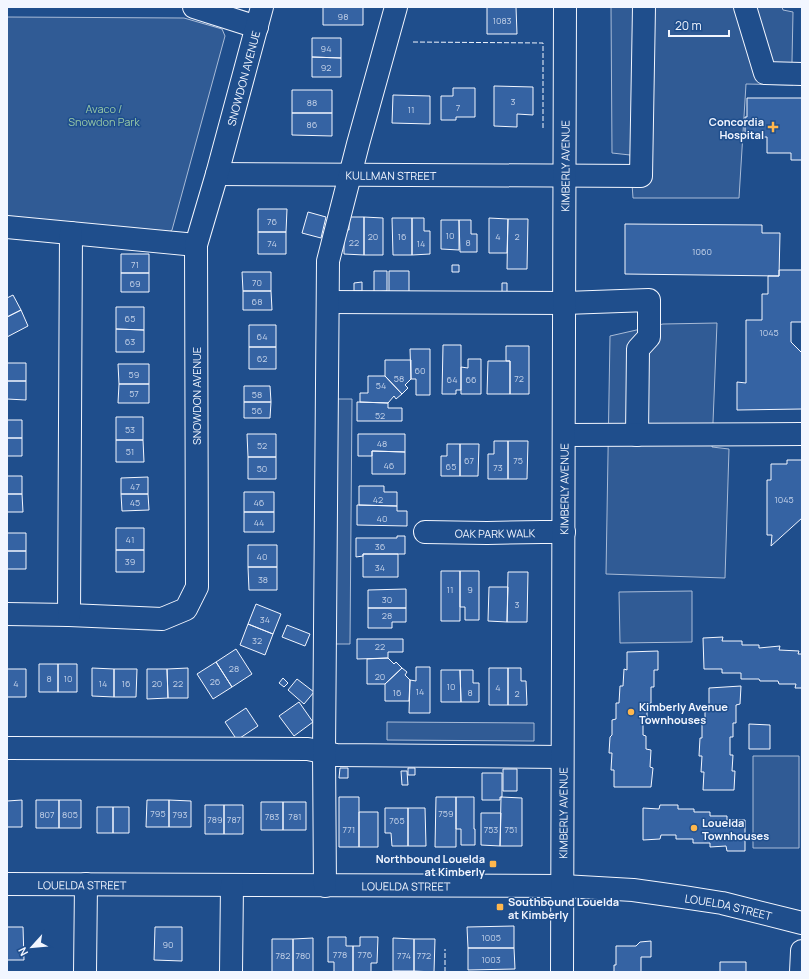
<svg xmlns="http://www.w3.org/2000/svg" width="809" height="979" viewBox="0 0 809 979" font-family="Manrope,sans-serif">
	<rect width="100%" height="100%" fill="#1f4e8c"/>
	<path fill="#305b95" stroke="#a8bbd7" d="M 611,7 L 782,7 L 783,10 L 793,12 L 792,61 L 793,85 L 746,84 L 739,198 L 633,198 L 630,155 L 612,153 Z
		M 7,17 L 184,18 L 222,29 L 225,36 L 172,230 L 165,235 L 7,220 Z
		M 717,323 L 712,447 L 729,449 L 725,578 L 606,574 L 610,336 L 663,324 Z
		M 335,399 L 352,399 L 350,644 L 333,644 Z
		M 692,591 L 692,642 L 620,643 L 619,592 Z
		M 387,722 L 534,723 L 534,741 L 387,740 Z
		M 753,756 L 799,756 L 799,848 L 753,848 Z"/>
	<path fill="#3563a3" stroke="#f2f6ff" d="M 323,7 L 363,7 L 363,25 L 323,25 Z
		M 487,7 L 516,7 L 517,34 L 487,34 Z
		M 312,38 L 341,38 L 341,58 L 312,57 Z
		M 312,57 L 341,58 L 341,77 L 312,77 Z
		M 494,86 L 533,87 L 533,115 L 517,114 L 517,127 L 494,126 Z
		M 453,88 L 475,88 L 475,117 L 456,117 L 456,120 L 441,120 L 441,96 L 453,96 Z
		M 292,90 L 332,90 L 332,113 L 292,113 Z
		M 393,95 L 430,96 L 430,124 L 392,123 Z
		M 747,98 L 802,98 L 802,160 L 791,160 L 791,153 L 767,153 L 767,137 L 745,137 L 745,117 L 747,117 Z
		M 292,113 L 332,113 L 332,136 L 292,135 Z
		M 258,209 L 287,209 L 286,232 L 258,232 Z
		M 308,212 L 326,217 L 321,238 L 302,233 Z
		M 349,217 L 364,217 L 364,255 L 344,254 L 344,229 L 349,230 Z
		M 364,217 L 383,218 L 383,255 L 364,255 Z
		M 392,218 L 412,218 L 412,255 L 393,255 Z
		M 412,218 L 424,218 L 424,231 L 430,231 L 430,254 L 412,255 Z
		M 489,218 L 508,219 L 507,253 L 489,253 Z
		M 508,219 L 528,219 L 527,269 L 507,269 Z
		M 441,220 L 459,220 L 459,250 L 441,249 Z
		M 459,220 L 471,220 L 471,234 L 477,234 L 477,252 L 460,252 Z
		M 625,224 L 762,225 L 762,233 L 780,233 L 779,276 L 625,274 Z
		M 258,232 L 286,232 L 286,254 L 258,254 Z
		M 121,254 L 149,254 L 149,273 L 121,273 Z
		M 452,265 L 459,265 L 459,272 L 452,272 Z
		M 779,270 L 802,270 L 802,322 L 791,322 L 791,342 L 802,353 L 802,409 L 737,410 L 737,382 L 746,383 L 746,320 L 762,320 L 762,294 L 768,294 L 768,276 L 779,276 Z
		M 374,271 L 387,271 L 387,291 L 374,292 Z
		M 389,271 L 409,271 L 409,294 L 389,294 Z
		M 242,272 L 271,272 L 271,291 L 243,291 Z
		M 121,273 L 149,273 L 149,292 L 121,292 Z
		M 362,282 L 362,291 L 354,291 L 354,283 Z
		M 502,283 L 507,283 L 507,292 L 502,292 Z
		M 243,291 L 271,291 L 272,310 L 243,310 Z
		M 13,295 L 21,310 L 7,317 L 7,298 Z
		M 116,307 L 144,307 L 144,330 L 116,329 Z
		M 21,310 L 28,326 L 7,337 L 7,317 Z
		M 249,325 L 276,325 L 276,347 L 249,347 Z
		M 116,329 L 144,330 L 144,352 L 116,352 Z
		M 443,345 L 461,345 L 461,390 L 456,390 L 456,394 L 442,394 Z
		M 506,346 L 529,346 L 529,394 L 510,394 L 510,361 L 506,361 Z
		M 249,347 L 276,347 L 276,369 L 249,369 Z
		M 410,349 L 430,349 L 430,395 L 416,395 L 416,379 L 411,379 Z
		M 468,359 L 481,359 L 481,394 L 461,394 L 461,367 L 468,368 Z
		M 385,360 L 411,360 L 411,379 L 405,385 L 408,388 L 402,394 L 385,376 Z
		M 488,361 L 510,361 L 510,394 L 487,394 Z
		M 7,363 L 26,363 L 26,381 L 7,381 Z
		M 118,364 L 149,364 L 149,384 L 119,384 Z
		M 368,376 L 385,376 L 402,394 L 396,399 L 394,396 L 388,403 L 360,402 L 360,393 L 368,393 Z
		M 7,381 L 26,381 L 26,400 L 7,399 Z
		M 119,384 L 149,384 L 149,403 L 118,403 Z
		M 244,386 L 270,386 L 271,402 L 244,402 Z
		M 244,402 L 271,402 L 270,418 L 244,418 Z
		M 357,402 L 388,403 L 388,408 L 402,408 L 402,421 L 357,421 Z
		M 116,417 L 143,417 L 143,440 L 116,440 Z
		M 7,420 L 22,420 L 22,438 L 7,438 Z
		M 247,434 L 276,434 L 276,457 L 248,457 Z
		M 358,434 L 405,434 L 405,452 L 372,451 L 372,456 L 358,456 Z
		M 7,438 L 22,438 L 22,456 L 7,456 Z
		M 116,440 L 143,440 L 144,462 L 116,462 Z
		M 494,441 L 508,441 L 508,479 L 488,479 L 488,454 L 494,454 Z
		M 508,441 L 528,441 L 527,479 L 508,479 Z
		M 447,444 L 460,444 L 460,476 L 441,476 L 441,456 L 447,456 Z
		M 460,444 L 479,444 L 478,476 L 460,476 Z
		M 372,451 L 405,452 L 405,474 L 372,474 Z
		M 248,457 L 276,457 L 276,479 L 248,479 Z
		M 787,460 L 802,460 L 802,518 L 771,546 L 772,535 L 767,535 L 767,480 L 771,480 L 771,464 L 787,464 Z
		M 7,476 L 22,476 L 22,494 L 7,494 Z
		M 148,477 L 148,494 L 121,494 L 121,478 Z
		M 359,486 L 384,486 L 384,492 L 397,492 L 397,506 L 359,505 Z
		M 244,492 L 274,492 L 274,512 L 244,512 Z
		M 7,494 L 22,494 L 23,512 L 7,512 Z
		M 121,494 L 148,494 L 149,510 L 122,511 Z
		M 357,505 L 397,506 L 397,511 L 407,511 L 407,526 L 357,525 Z
		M 244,512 L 274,512 L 274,532 L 244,532 Z
		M 116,528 L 144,528 L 144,550 L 116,550 Z
		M 7,533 L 26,533 L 26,551 L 7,551 Z
		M 397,536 L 405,536 L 405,554 L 363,554 L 363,556 L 356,557 L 356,538 L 397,538 Z
		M 248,545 L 277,545 L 277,567 L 248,567 Z
		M 116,550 L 144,550 L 144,572 L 116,572 Z
		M 7,551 L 26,551 L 26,569 L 7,569 Z
		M 363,554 L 398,554 L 398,577 L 363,577 Z
		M 248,567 L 277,567 L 277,590 L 249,590 Z
		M 441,571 L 460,571 L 460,621 L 441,621 Z
		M 460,571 L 479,571 L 479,620 L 465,620 L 465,607 L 460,607 Z
		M 508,572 L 528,572 L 527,622 L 507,622 Z
		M 489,587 L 508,587 L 507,622 L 488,621 Z
		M 406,589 L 406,608 L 368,608 L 368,590 Z
		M 256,604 L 281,614 L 273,634 L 248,624 Z
		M 368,608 L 406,608 L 406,622 L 392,622 L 392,628 L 368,628 Z
		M 248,624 L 273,634 L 265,655 L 240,645 Z
		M 287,625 L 310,634 L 305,646 L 282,637 Z
		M 723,637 L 722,641 L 742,641 L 742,645 L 759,645 L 759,648 L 780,646 L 779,650 L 799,651 L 798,654 L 802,654 L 802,688 L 795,688 L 796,684 L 779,684 L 778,681 L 760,681 L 759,679 L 741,679 L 741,673 L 722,673 L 722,669 L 704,669 L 703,638 Z
		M 357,639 L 403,639 L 403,652 L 388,652 L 388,658 L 357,659 Z
		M 236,649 L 252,674 L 232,687 L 216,662 Z
		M 658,651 L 658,670 L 654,670 L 654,687 L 651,687 L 651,703 L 647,704 L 647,720 L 643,721 L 643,735 L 646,736 L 646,749 L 651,750 L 650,767 L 653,768 L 651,787 L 614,787 L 614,770 L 611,770 L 612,753 L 609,753 L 610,737 L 612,735 L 612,720 L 616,719 L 616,703 L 619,703 L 620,686 L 623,686 L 624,669 L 627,670 L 627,652 Z
		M 388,658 L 394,664 L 396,662 L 402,668 L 385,684 L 367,684 L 367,659 Z
		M 216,662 L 232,687 L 213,699 L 197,674 Z
		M 39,664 L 58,664 L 58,692 L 39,692 Z
		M 58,664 L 77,664 L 77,692 L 58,692 Z
		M 416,667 L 430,667 L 430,713 L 409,713 L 410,680 L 416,681 Z
		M 92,668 L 114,669 L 114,697 L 92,696 Z
		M 188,668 L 188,698 L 168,698 L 167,669 Z
		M 402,668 L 407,672 L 405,675 L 410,680 L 409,701 L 385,701 L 385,684 Z
		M 489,668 L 508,668 L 508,705 L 489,705 Z
		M 508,668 L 521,668 L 521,681 L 526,681 L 527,705 L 508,705 Z
		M 7,669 L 26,669 L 26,697 L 7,697 Z
		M 114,669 L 137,669 L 136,697 L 114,697 Z
		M 147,669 L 167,669 L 168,698 L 147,699 Z
		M 441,670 L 460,670 L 461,702 L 441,702 Z
		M 460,670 L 473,670 L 473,683 L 479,683 L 479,702 L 461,702 Z
		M 283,678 L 288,683 L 284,687 L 279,683 Z
		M 297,679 L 314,692 L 304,704 L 288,690 Z
		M 741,686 L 740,704 L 736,705 L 736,723 L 733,723 L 733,737 L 730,737 L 730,755 L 733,755 L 732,771 L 735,771 L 734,790 L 703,790 L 704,772 L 701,772 L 702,756 L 699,756 L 700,738 L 702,738 L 702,722 L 705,721 L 705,705 L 709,705 L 709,688 Z
		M 299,702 L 313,722 L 294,736 L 279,716 Z
		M 246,708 L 258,726 L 237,740 L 225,722 Z
		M 749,724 L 770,725 L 770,749 L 749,749 Z
		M 340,768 L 348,768 L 348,778 L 339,778 Z
		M 408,768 L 415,768 L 415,775 L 408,775 Z
		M 503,769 L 517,769 L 517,791 L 503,791 Z
		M 401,771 L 407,771 L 408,785 L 402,785 Z
		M 482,773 L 502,773 L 502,797 L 500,797 L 500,800 L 482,800 Z
		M 339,797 L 359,797 L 359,847 L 339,847 Z
		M 436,797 L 456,797 L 456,847 L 435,847 Z
		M 456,797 L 474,797 L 474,829 L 475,829 L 475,845 L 461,845 L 461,829 L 456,829 Z
		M 501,797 L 522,798 L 522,846 L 500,846 Z
		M 22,800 L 22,827 L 7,827 L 7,801 Z
		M 36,800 L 59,800 L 59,828 L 36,828 Z
		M 59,800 L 81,800 L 81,828 L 59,828 Z
		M 147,800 L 169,800 L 169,827 L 146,827 Z
		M 169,800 L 191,801 L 191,827 L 169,827 Z
		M 261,802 L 283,802 L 283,830 L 261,830 Z
		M 283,802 L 306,802 L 306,830 L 283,830 Z
		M 205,805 L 224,805 L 224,834 L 205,834 Z
		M 224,805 L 243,805 L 243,834 L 224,834 Z
		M 660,805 L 678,805 L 678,809 L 694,809 L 694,812 L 710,812 L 710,816 L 727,816 L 727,820 L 745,820 L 745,851 L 727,851 L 726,846 L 710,847 L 710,843 L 693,843 L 693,839 L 676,839 L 676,835 L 661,835 L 660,839 L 643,840 L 643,808 L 659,809 Z
		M 97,807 L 113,807 L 113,833 L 97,833 Z
		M 113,807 L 129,807 L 129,833 L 113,833 Z
		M 385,808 L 408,808 L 408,846 L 392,846 L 391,833 L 385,833 Z
		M 408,808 L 425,808 L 426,846 L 408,846 Z
		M 359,812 L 378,812 L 378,847 L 359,847 Z
		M 481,813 L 501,813 L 500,846 L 481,845 Z
		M 514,926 L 514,948 L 468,948 L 467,927 Z
		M 7,927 L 23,927 L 24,960 L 7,960 Z
		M 155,927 L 182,927 L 182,961 L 154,960 Z
		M 328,937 L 346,937 L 346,946 L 353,946 L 353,972 L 334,972 L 334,962 L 328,962 Z
		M 360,937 L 378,937 L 377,963 L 371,963 L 371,972 L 353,972 L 353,946 L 360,946 Z
		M 313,938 L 313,972 L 293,972 L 293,939 Z
		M 393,938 L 414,939 L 414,971 L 393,971 Z
		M 272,939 L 293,939 L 293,972 L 272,972 Z
		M 414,939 L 435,939 L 434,972 L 414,971 Z
		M 651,941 L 651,957 L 641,957 L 641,972 L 614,972 L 614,965 L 616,965 L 616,946 L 636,946 L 640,942 Z
		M 468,948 L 514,948 L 515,969 L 468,970 Z
		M 720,962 L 746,962 L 746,972 L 720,972 Z"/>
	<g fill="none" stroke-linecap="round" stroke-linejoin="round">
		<g stroke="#f2f6ff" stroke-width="24">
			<g id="minor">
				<path d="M 194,7 L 257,27"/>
				<path d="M 745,7 L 765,73 L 802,74"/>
				<path id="s1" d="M 217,174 L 641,176 L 644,7"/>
				<path d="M 7,227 L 196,245"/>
				<path d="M 328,302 L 565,303 L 649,300 L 649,337 L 638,349 L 637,435"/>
				<path d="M 564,435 L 802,434"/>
				<path id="s2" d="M 425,532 L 487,533 L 542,532 L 564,532"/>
				<path id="s3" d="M 7,614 L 69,615 L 162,619 L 186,609 L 197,587 L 196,245 L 217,174 L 262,7"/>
				<path d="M 69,615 L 71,233"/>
				<path d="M 7,748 L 308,749 L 336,755 L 562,757"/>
				<path id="s4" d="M 7,884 L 563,886 L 633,890 L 683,897 L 722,903 L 802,923"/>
				<path d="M 325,886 L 324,753 L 328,261 L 358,144 L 396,7"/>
				<path d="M 85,972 L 86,884"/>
				<path d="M 231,972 L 232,885"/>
				<path id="s5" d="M 562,972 L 565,7"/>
				<path d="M 801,972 L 802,951"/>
			</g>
		</g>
		<use href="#minor" stroke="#1f4e8c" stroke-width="22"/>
		<path stroke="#f2f6ff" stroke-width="1" stroke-dasharray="5 2" stroke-linecap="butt" d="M 413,42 L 543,43 L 543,129
			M 445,972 L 445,949"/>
	</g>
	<g fill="#ffb74d" stroke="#1f4e8c" stroke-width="1.5">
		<path d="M771 121h4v4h4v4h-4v4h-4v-4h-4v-4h4z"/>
		<circle cx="631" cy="712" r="4"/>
		<circle cx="694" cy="828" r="4"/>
		<rect x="489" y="860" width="8" height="8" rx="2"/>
		<rect x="496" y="903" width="8" height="8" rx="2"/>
	</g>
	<g text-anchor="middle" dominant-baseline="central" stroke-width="3" stroke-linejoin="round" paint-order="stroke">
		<g font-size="9" fill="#c3d1e8">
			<text x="343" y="16">98</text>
			<text x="502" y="20">1083</text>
			<text x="326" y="48">94</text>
			<text x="326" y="67">92</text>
			<text x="513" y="101">3</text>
			<text x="312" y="102">88</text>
			<text x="458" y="107">7</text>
			<text x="411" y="109">11</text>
			<text x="312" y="124">86</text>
			<text x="272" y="221">76</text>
			<text x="450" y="235">10</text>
			<text x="373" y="236">20</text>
			<text x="402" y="236">16</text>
			<text x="498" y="236">4</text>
			<text x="517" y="236">2</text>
			<text x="354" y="242">22</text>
			<text x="468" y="242">8</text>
			<text x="272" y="243">74</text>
			<text x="421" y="243">14</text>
			<text x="702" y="251">1060</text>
			<text x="135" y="264">71</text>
			<text x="257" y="282">70</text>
			<text x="135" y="283">69</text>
			<text x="257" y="301">68</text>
			<text x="130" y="318">65</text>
			<text x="769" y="332">1045</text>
			<text x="262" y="336">64</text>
			<text x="130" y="341">63</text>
			<text x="262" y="358">62</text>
			<text x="420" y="370">60</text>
			<text x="134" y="374">59</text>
			<text x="399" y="378">58</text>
			<text x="519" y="378">72</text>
			<text x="452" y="379">64</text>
			<text x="471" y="379">66</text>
			<text x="381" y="385">54</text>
			<text x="134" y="393">57</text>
			<text x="257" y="394">58</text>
			<text x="257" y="410">56</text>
			<text x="380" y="415">52</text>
			<text x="130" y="429">53</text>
			<text x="382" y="443">48</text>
			<text x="262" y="445">52</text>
			<text x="130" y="451">51</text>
			<text x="469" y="460">67</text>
			<text x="518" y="460">75</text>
			<text x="389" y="465">46</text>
			<text x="451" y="466">65</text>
			<text x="498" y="467">73</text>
			<text x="262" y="468">50</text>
			<text x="135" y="486">47</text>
			<text x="378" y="499">42</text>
			<text x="784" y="499">1045</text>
			<text x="135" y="502">45</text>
			<text x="259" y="502">46</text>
			<text x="382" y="518">40</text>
			<text x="259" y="522">44</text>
			<text x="130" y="539">41</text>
			<text x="380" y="546">36</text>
			<text x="262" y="556">40</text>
			<text x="130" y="561">39</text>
			<text x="380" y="567">34</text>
			<text x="263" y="579">38</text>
			<text x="450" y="589">11</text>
			<text x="470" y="589">9</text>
			<text x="387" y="599">30</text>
			<text x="517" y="604">3</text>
			<text x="387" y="615">28</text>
			<text x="265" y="619">34</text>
			<text x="257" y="640">32</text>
			<text x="380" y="646">22</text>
			<text x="234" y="668">28</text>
			<text x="380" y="676">20</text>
			<text x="49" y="678">8</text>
			<text x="68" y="678">10</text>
			<text x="215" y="681">26</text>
			<text x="16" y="683">4</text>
			<text x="103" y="683">14</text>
			<text x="126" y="683">16</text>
			<text x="157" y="683">20</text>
			<text x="178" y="683">22</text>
			<text x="451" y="686">10</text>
			<text x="498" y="687">4</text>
			<text x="420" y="691">14</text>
			<text x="397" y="692">16</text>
			<text x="470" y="692">8</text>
			<text x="517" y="693">2</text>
			<text x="158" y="813">795</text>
			<text x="446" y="813">759</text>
			<text x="47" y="814">807</text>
			<text x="70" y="814">805</text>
			<text x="180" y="814">793</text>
			<text x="272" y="816">783</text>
			<text x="295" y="816">781</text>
			<text x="215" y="819">789</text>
			<text x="234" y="819">787</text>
			<text x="397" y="820">765</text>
			<text x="349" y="829">771</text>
			<text x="491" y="829">753</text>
			<text x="511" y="829">751</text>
			<text x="491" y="937">1005</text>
			<text x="168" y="944">90</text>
			<text x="340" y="954">778</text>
			<text x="365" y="954">776</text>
			<text x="283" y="955">782</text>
			<text x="303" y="955">780</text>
			<text x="404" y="955">774</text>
			<text x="424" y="955">772</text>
			<text x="491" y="959">1003</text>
		</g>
		<g font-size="11" fill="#f2f6ff" stroke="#1f4e8c">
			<text stroke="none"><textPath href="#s3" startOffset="721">SNOWDON AVENUE</textPath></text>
			<text stroke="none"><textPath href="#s5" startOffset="806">KIMBERLY AVENUE</textPath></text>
			<text stroke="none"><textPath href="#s1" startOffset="174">KULLMAN STREET</textPath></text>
			<text transform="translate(196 396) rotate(-90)">SNOWDON AVENUE</text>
			<text stroke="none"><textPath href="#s5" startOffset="483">KIMBERLY AVENUE</textPath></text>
			<text stroke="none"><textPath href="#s2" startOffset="70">OAK PARK WALK</textPath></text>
			<text stroke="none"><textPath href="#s5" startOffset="159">KIMBERLY AVENUE</textPath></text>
			<text stroke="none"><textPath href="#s4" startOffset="75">LOUELDA STREET</textPath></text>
			<text stroke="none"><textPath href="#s4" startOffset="399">LOUELDA STREET</textPath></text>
			<text stroke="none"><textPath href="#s4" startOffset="723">LOUELDA STREET</textPath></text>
		</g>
		<g font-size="11" fill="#97c8a6" stroke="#1f4e8c">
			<text x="104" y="108">Avaco /<tspan x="104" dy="13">Snowdon Park</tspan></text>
		</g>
		<g font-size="11" font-weight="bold" fill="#f2f6ff" stroke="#1f4e8c" text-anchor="start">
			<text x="764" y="121" text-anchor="end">Concordia<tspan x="764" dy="13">Hospital</tspan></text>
			<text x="639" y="706">Kimberly Avenue<tspan x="639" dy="13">Townhouses</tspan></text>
			<text x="702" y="822">Louelda<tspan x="702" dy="13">Townhouses</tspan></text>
			<text x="485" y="858" text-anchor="end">Northbound Louelda<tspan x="485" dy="13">at Kimberly</tspan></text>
			<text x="508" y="901">Southbound Louelda<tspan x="508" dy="13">at Kimberly</tspan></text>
		</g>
	</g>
	<rect width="809" height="979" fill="none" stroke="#f2f6ff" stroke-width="16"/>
	<g transform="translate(32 947) rotate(243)" stroke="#1f4e8c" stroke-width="3" paint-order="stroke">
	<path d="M0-3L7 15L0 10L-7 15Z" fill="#f2f6ff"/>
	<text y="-6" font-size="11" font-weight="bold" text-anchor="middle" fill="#f2f6ff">N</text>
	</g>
	<path d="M669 30v6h60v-6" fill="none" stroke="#f2f6ff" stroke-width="2"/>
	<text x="675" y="30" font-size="12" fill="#f2f6ff" stroke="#1f4e8c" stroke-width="3" paint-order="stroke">20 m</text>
</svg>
